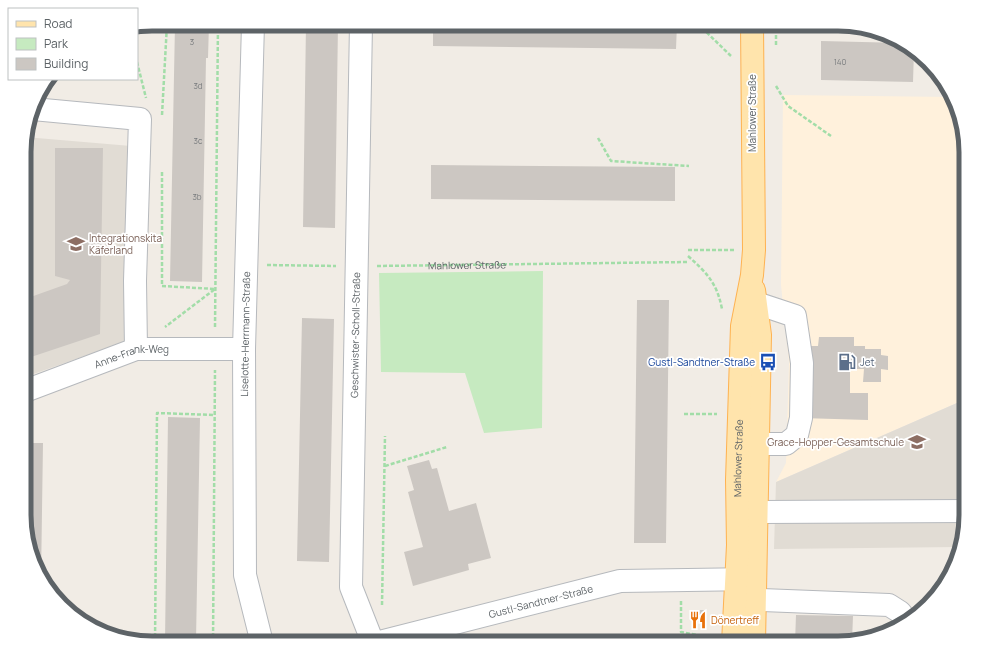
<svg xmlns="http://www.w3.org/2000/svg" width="990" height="667" viewBox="0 0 990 667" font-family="Manrope,sans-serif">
	<rect width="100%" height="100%" fill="#f1ece5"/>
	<path fill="#fff1dc" d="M 783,95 L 952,97 L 966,144 L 966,399 L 776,482 L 786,463 L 789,363 L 781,285 Z"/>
	<path fill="#e1dcd4" d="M 25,137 L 131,146 L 124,342 L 25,377 Z
		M 966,399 L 966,523 L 958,547 L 774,549 L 776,482 Z"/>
	<path fill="#c6eac0" d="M 543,271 L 542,428 L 484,433 L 465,373 L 381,372 L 379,273 Z"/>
	<path fill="#ccc7c2" d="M 175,24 L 209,24 L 208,58 L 206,58 L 202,282 L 170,281 Z
		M 306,24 L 338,24 L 335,228 L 303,227 Z
		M 433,24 L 677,24 L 676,49 L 433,46 Z
		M 821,41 L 903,43 L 914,50 L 913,82 L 821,80 Z
		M 55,148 L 103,148 L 100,334 L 25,359 L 25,299 L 67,284 L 70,280 L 55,276 Z
		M 431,165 L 675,167 L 675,201 L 431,199 Z
		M 637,300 L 669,300 L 666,543 L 634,543 Z
		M 302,318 L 334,319 L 329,562 L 297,561 Z
		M 819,337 L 854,337 L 854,346 L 865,346 L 865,349 L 881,349 L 881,355 L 888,356 L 888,370 L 881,369 L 881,382 L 863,382 L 864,369 L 850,369 L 850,393 L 868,393 L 868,420 L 801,418 L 805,346 L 818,346 Z
		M 168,417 L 200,418 L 196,641 L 165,641 Z
		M 25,443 L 43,443 L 41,579 L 25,531 Z
		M 429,460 L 432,469 L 437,468 L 449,511 L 476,503 L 491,558 L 468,564 L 469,570 L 413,586 L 404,552 L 423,547 L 408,492 L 414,490 L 407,466 Z
		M 693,610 L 704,610 L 703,621 L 692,621 Z
		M 796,615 L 853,616 L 852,641 L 846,643 L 795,643 Z"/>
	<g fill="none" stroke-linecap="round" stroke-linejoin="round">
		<g stroke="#b6b9bd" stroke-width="24">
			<g id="minor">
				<path d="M 253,24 L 244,349 L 245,575 L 262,643"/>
				<path d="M 361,24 L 351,587 L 373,643"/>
				<path d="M 33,109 L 140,119 L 135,281 L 136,349"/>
				<path id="s2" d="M 25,391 L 136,349 L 244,349"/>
				<path d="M 739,444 L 786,444 L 797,435 L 801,418 L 802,363 L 795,316 L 756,303"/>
				<path d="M 756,512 L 966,511"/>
				<path d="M 736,599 L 889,605 L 900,612 L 907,621"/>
				<path id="s3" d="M 376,643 L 620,581 L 755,579"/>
			</g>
		</g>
		<g stroke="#feb251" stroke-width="24">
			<g id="major">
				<path d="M 754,290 L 760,335 L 754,643"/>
				<path id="s4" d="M 733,643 L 738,545 L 737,480 L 742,326 L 752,275 L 754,250 L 752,24"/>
			</g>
		</g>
		<g stroke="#a2dda8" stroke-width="2.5" stroke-dasharray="4 2" stroke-linecap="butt">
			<path d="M 698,24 L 731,56"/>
			<path d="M 776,45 L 776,24"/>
			<path d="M 137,62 L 146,98"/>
			<path d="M 776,86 L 788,106 L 831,136"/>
			<path d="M 162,115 L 167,24"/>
			<path d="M 598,138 L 611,161 L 689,166"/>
			<path d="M 162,172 L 162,286 L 215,289 L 165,327"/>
			<path d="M 688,250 L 734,250"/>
			<path d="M 688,256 C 707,273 717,283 722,309"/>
			<path d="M 267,265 L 336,266"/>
			<path id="s1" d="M 377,266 L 687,262"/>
			<path d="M 215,327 L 218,24"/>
			<path d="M 684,414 L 717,414"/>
			<path d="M 385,466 L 447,447"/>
			<path d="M 681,601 L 681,632 L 712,638"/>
			<path d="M 382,605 L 385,436"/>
			<path d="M 155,643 L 157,413 L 214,415"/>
			<path d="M 213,643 L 215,370"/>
		</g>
		<use href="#minor" stroke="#fff" stroke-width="22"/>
		<use href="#major" stroke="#ffe4ac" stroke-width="22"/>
	</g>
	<defs>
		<g id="school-bare" transform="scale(1.38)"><path d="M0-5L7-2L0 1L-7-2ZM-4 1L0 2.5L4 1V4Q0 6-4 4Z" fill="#8d6e63" stroke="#fff" stroke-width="2.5" paint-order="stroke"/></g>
		<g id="bus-bare" transform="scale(1.38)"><path d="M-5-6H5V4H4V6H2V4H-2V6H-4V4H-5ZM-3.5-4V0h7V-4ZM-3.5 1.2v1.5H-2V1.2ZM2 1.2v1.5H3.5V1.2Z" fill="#1a4fb4" stroke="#fff" stroke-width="2.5" paint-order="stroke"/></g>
		<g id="fuel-bare" transform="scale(1.38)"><path d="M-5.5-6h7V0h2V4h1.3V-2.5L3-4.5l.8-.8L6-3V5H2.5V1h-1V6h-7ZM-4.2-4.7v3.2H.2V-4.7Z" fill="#5c6f8a" stroke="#fff" stroke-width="2.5" paint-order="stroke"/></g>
		<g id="restaurant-bare" transform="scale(1.38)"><path d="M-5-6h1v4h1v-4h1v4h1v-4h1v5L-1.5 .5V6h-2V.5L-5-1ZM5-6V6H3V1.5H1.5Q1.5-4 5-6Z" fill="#e8710a" stroke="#fff" stroke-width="2.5" paint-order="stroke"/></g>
	</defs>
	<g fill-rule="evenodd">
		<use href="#school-bare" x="76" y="244"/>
		<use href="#bus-bare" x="768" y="362"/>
		<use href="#fuel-bare" x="847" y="362"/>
		<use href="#school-bare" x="917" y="442"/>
		<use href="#restaurant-bare" x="698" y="620"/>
	</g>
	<g text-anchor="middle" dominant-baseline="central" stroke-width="3.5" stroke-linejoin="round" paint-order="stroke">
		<g font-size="8" fill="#797c7e">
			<text x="192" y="41">3</text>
			<text x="840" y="61">140</text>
			<text x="198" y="85">3d</text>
			<text x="198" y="140">3c</text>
			<text x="197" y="196">3b</text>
		</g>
		<g font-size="10" fill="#5d6367" stroke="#fff">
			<text transform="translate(752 113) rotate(-90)">Mahlower Straße</text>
			<text stroke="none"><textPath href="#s1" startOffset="90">Mahlower Straße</textPath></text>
			<text transform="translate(245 334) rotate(-89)">Liselotte-Herrmann-Straße</text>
			<text transform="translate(355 335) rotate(-89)">Geschwister-Scholl-Straße</text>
			<text stroke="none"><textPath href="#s2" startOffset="113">Anne-Frank-Weg</textPath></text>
			<text stroke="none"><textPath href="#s4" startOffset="185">Mahlower Straße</textPath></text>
			<text stroke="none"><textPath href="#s3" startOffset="170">Gustl-Sandtner-Straße</textPath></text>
		</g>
		<g font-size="10" fill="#785e54" stroke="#fff" text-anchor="start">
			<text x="89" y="238">Integrationskita<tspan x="89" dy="12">Käferland</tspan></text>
			<text x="904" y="442" text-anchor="end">Grace-Hopper-Gesamtschule</text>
		</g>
		<g font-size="10" fill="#164399" stroke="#fff" text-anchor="end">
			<text x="755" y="362">Gustl-Sandtner-Straße</text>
		</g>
		<g font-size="10" fill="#4e5e75" stroke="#fff" text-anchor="start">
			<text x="860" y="362">Jet</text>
		</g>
		<g font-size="10" fill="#c56008" stroke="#fff" text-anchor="start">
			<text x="711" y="620">Dönertreff</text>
		</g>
	</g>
	<path d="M0 0H990V667H0ZM152 31H838A121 121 0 0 1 959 152V515A121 121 0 0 1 838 636H152A121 121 0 0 1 31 515V152A121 121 0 0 1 152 31Z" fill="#fff" fill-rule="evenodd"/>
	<path fill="none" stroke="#5d6367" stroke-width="5" d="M152 31H838A121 121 0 0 1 959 152V515A121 121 0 0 1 838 636H152A121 121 0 0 1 31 515V152A121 121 0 0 1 152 31Z"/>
	<rect x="8" y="8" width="130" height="72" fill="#ffffff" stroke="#bec1c2"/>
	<rect x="16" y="21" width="20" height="6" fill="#ffe4ac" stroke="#bec1c2"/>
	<text x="44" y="28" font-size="12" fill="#5d6367">Road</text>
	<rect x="16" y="38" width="20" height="12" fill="#c6eac0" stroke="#bec1c2"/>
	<text x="44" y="48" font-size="12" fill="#5d6367">Park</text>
	<rect x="16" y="58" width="20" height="12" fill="#ccc7c2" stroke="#bec1c2"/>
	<text x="44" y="68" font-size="12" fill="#5d6367">Building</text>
</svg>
